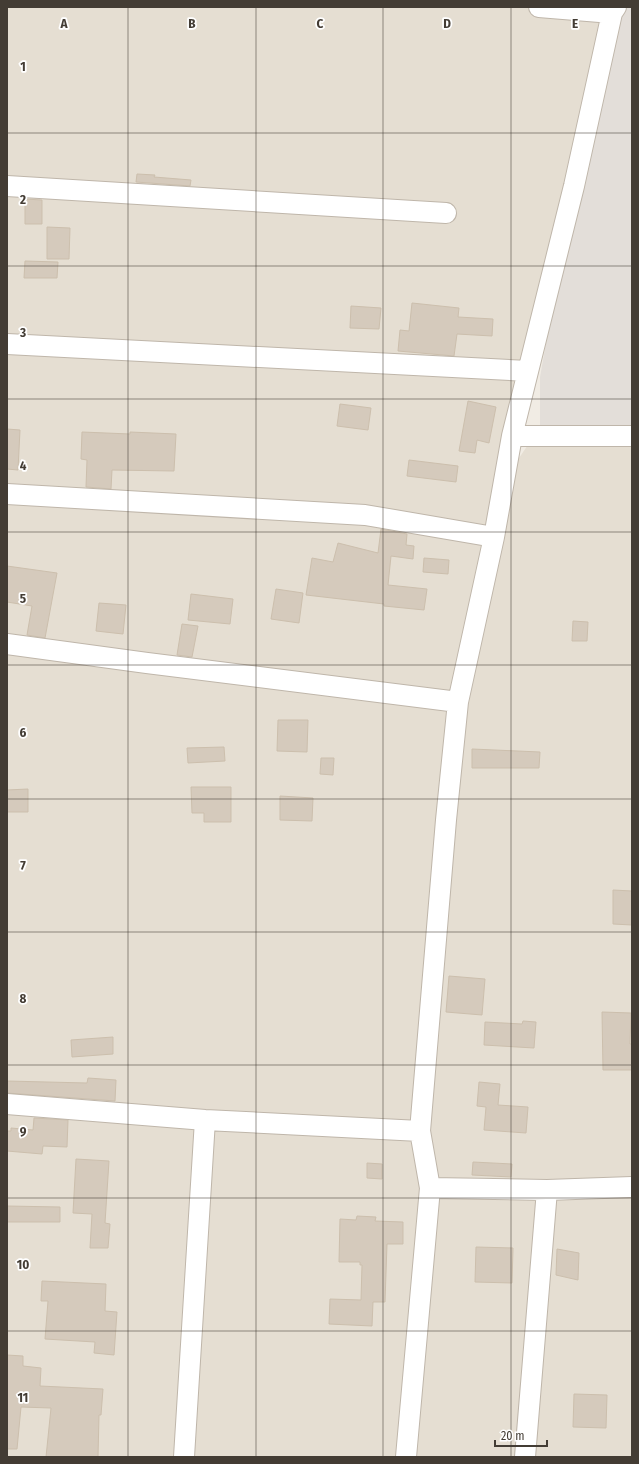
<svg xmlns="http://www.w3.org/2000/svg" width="639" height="1464" viewBox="0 0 639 1464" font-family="'Fira Sans Condensed',sans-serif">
	<rect width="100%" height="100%" fill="#f1ece4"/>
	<path fill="#e5ded2" d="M 7,7 L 616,7 L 512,436 L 447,813 L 517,461 L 540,427 L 632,427 L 632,1457 L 7,1457 Z"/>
	<path fill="#e3ded9" d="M 616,7 L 632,7 L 632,427 L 540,427 L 540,377 L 574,186 Z"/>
	<path fill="#d5cabc" stroke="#ccbfad" d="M 137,174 L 155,175 L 154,177 L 191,180 L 190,186 L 136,182 Z
		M 25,199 L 42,200 L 42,224 L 25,224 Z
		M 47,227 L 70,228 L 69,259 L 47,259 Z
		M 25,261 L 58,262 L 57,278 L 24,278 Z
		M 412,303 L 459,308 L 458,317 L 493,319 L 492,336 L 457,334 L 454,356 L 398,351 L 400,330 L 409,331 Z
		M 351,306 L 381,308 L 379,329 L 350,328 Z
		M 468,401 L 496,407 L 489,443 L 477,440 L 475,453 L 459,451 Z
		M 340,404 L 371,408 L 368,430 L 337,426 Z
		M 7,429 L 20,430 L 18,470 L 7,469 Z
		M 82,432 L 130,434 L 130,432 L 176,434 L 174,471 L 112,470 L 111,489 L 86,487 L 87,460 L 81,459 Z
		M 409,460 L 458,466 L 456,482 L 407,476 Z
		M 381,529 L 407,534 L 406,545 L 414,546 L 413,559 L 391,556 L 388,585 L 427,589 L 424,610 L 384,606 L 384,604 L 306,595 L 312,558 L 333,562 L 338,543 L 378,553 Z
		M 424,558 L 449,560 L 448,574 L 423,572 Z
		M 7,566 L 57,573 L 45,638 L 27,635 L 32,606 L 7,602 Z
		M 276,589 L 303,593 L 299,623 L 271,619 Z
		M 191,594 L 233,599 L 230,624 L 188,620 Z
		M 99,603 L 126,605 L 123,634 L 96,631 Z
		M 573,621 L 588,622 L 587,641 L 572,641 Z
		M 182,624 L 198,626 L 192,657 L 177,655 Z
		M 278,720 L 308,720 L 307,752 L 277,751 Z
		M 224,747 L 225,761 L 188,763 L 187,748 Z
		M 472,749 L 540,752 L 539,768 L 472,768 Z
		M 321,758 L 334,758 L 333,775 L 320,774 Z
		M 191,787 L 231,787 L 231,822 L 204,822 L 204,813 L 192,813 Z
		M 28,789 L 28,812 L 7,812 L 7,790 Z
		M 280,796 L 313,798 L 312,821 L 280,820 Z
		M 613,890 L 632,891 L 632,925 L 613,924 Z
		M 449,976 L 485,979 L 482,1015 L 446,1012 Z
		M 602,1012 L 631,1013 L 630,1044 L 632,1044 L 632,1070 L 603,1070 Z
		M 523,1021 L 536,1022 L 534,1048 L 484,1045 L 485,1022 L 522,1024 Z
		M 113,1037 L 113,1054 L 72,1057 L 71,1040 Z
		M 88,1078 L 116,1080 L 115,1101 L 7,1093 L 7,1081 L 87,1083 Z
		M 479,1082 L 500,1084 L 498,1105 L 528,1107 L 526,1133 L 484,1130 L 486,1107 L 477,1106 Z
		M 34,1118 L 68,1120 L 67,1147 L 43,1146 L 42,1154 L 7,1151 L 7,1131 L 11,1131 L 11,1128 L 33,1130 Z
		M 76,1159 L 109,1161 L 105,1223 L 110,1224 L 108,1248 L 90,1248 L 92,1214 L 73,1213 Z
		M 473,1162 L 512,1164 L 511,1177 L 472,1175 Z
		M 367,1163 L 382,1164 L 382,1179 L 367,1178 Z
		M 7,1206 L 60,1207 L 60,1222 L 7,1222 Z
		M 357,1216 L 376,1217 L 375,1221 L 403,1222 L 403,1244 L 387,1244 L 385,1302 L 373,1302 L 372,1326 L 329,1324 L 330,1299 L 361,1300 L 362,1265 L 360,1265 L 360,1262 L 339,1262 L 340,1219 L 356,1220 Z
		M 476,1247 L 513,1248 L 512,1283 L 475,1282 Z
		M 557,1249 L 579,1253 L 578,1280 L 556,1275 Z
		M 42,1281 L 106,1284 L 105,1311 L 117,1312 L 114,1355 L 94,1353 L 95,1342 L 45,1339 L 48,1301 L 41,1301 Z
		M 7,1355 L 23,1356 L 23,1366 L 41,1368 L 40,1386 L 103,1389 L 101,1415 L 99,1415 L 98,1457 L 46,1457 L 51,1408 L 21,1407 L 17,1449 L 7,1449 Z
		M 574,1394 L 607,1395 L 606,1428 L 573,1427 Z"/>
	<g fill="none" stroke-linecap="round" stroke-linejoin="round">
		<g stroke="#bfb6aa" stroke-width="22">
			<path id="minor" d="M 539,7 L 612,13
				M 7,186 L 446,213
				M 7,344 L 528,371
				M 512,436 L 632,436
				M 7,494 L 365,515 L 494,537
				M 7,644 L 147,663 L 458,702
				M 7,1104 L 205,1120 L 420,1131
				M 430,1188 L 547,1190 L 632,1187
				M 184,1457 L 205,1120
				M 406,1457 L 430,1188 L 420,1131 L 446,820 L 458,702 L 494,537 L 512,436 L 574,186 L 612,13 L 616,7
				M 525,1457 L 547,1190"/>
		</g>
		<use href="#minor" stroke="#fff" stroke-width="20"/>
	</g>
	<path fill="none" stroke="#433c34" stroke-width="1" stroke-opacity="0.55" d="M 128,7 L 128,1457M 256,7 L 256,1457M 383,7 L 383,1457M 511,7 L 511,1457M 7,133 L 632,133M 7,266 L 632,266M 7,399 L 632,399M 7,532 L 632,532M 7,665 L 632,665M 7,799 L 632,799M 7,932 L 632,932M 7,1065 L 632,1065M 7,1198 L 632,1198M 7,1331 L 632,1331"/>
	<g font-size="13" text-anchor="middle" font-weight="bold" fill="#433c34" stroke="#fff" stroke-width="3.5" stroke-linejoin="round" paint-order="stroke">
		<text x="64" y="28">A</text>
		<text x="192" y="28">B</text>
		<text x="320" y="28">C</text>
		<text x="447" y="28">D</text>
		<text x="575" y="28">E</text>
		<text x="23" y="71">1</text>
		<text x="23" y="204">2</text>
		<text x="23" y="337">3</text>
		<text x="23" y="470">4</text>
		<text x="23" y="603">5</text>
		<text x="23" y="737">6</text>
		<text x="23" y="870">7</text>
		<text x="23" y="1003">8</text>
		<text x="23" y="1136">9</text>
		<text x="23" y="1269">10</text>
		<text x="23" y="1402">11</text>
	</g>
	<rect width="639" height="1464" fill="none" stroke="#433c34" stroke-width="16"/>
	<path d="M495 1440v6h52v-6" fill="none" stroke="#433c34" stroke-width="2"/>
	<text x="501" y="1440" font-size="12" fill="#433c34" stroke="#ffffff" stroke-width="3" paint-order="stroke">20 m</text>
</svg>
